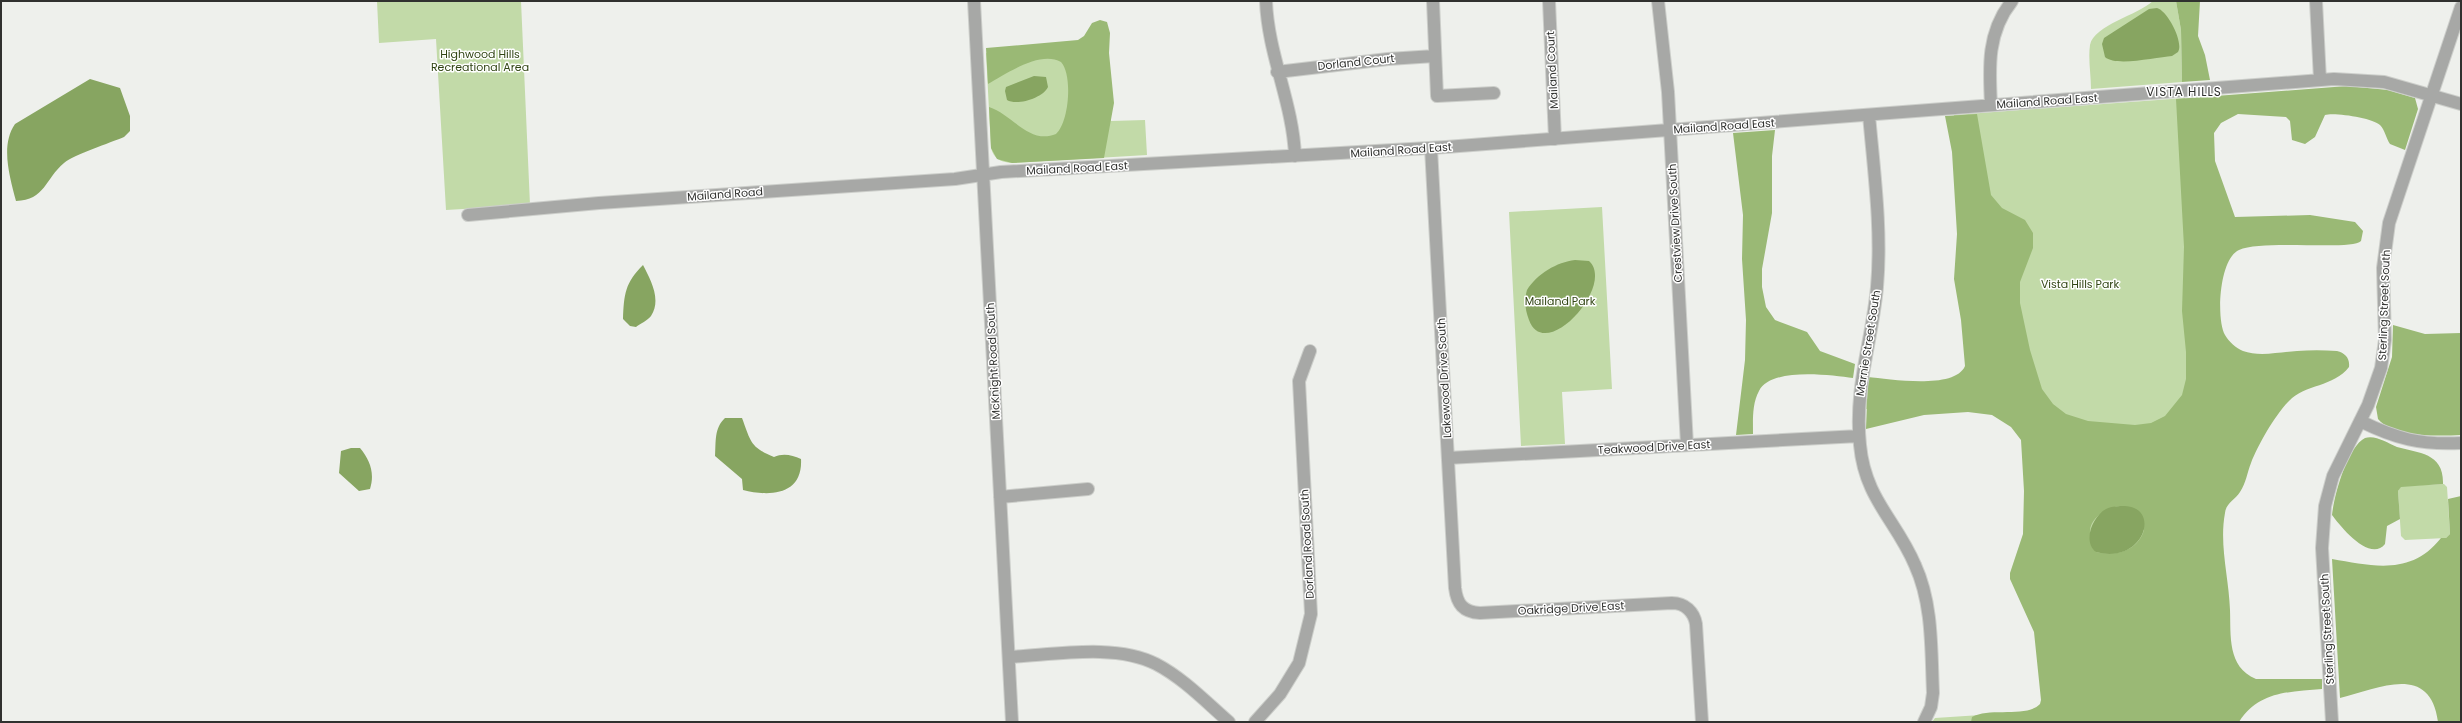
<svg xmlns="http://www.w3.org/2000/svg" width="2462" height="723" viewBox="0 0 2462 723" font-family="Poppins,sans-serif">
	<rect width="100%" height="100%" fill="#eef0ec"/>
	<path fill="#c2daa8" d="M 377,1 L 521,1 L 530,205 L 446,210 L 436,39 L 379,43 Z
		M 2153,1 L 2176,1 L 2181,30 L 2182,82 L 2091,89 C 2091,75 2088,59 2090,45 C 2094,25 2138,15 2153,1 Z
		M 1106,46 L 1111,121 L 1145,120 L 1147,155 L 1012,163 C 1000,162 994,159 991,148 L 986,53 Z
		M 2185,98 L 2227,694 L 2074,722 L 1932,722 L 1935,718 L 2043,711 L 2025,400 L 1866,409 L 1866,399 L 1968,385 L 1954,115 Z
		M 1602,207 L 1612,389 L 1562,392 L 1565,444 L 1521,446 L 1509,212 Z
		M 2444,484 L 2447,487 L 2450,534 L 2446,538 L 2405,540 L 2401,536 L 2398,491 L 2401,486 Z"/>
	<path fill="#9ab975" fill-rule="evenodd" d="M 2176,1 L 2200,1 L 2198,36 L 2205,55 L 2210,80 L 2182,82 L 2181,30 Z
		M 1100,20 L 1107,22 L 1110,33 L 1109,53 L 1114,103 L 1104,158 L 1012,163 L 997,159 L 991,148 L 989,107 C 1012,114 1029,145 1056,134 C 1069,123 1073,75 1061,62 C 1040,50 1006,74 988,84 L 986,48 L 1078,40 L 1084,36 L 1092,23 Z
		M 2347,86 L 2388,90 L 2415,98 L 2418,109 L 2405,150 L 2390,144 C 2386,138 2385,130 2380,125 C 2373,118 2334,112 2325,115 L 2315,137 L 2305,144 L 2292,140 L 2290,121 L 2286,117 L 2238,114 L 2221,123 L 2214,133 L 2215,161 L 2235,217 L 2310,215 L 2355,222 L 2363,231 L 2361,241 C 2351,251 2263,239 2239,250 C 2219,259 2216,319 2225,335 C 2229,342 2236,348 2243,351 C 2259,357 2281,352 2297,351 C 2310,350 2323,350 2337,351 C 2345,353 2350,358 2349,367 C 2334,387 2305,384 2289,401 C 2275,415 2258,445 2251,463 C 2247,473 2246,483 2240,492 C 2235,500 2226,503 2225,513 C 2219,545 2229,578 2230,610 C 2231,635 2227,667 2256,679 L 2322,679 L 2322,689 C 2289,692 2259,691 2239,722 L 1971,722 L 1972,717 C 1990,707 2027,718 2040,704 L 2041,700 L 2034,632 L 2010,579 L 2010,573 L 2023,534 L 2024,491 L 2021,440 L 2011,427 L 1992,415 L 1968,412 L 1924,415 L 1866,429 L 1868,377 C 1889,379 1955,390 1965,366 L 1961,320 L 1954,279 L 1957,234 L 1952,152 L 1945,116 L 1977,114 L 1991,195 L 2002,208 L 2025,220 L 2033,233 L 2033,248 L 2020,282 L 2020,303 L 2030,350 L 2042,389 L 2053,404 L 2066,414 L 2088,421 L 2135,425 L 2151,423 L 2165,416 L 2182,395 L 2186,379 L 2186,352 L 2182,311 L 2184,247 L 2176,99 ZM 2119,506 L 2144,530 C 2138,551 2115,557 2096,552 C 2094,546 2091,539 2090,533 C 2089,518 2107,508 2119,506 Z
		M 1775,130 L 1772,156 L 1772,213 L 1762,269 L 1762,287 L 1766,307 L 1775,320 L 1807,332 L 1820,351 L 1855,364 L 1853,378 C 1830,375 1771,367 1759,391 C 1752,404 1753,419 1753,434 L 1736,435 L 1745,360 L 1746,320 L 1742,259 L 1743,215 L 1733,133 Z
		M 2393,325 L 2425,334 L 2461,333 L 2461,435 C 2438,436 2394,438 2378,419 L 2376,407 L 2392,357 Z
		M 2365,438 C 2376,435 2387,443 2397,447 C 2419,453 2444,453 2443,484 L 2401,487 L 2398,491 L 2400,519 L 2387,526 L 2385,544 C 2370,563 2340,526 2332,515 C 2334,496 2347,447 2365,438 Z
		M 2461,496 L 2461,722 L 2438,722 C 2430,662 2378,689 2340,698 L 2332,559 C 2373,566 2411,576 2441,538 L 2446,538 L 2450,534 L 2448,499 Z"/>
	<path fill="#87a561" d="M 2157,8 C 2168,11 2184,43 2178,52 L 2172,56 C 2157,57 2116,67 2105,57 L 2102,44 L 2104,38 L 2149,9 Z
		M 1034,76 L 1046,77 L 1048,87 C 1043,98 1017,106 1007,100 L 1005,91 L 1006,87 Z
		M 90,79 L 120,88 L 130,116 L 130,131 L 124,137 C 110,143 75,154 64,163 C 45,179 45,200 16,201 C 10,177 0,146 15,124 Z
		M 1575,260 L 1589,261 C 1616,285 1545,364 1529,320 C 1525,310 1524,300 1527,290 C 1537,274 1557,262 1575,260 Z
		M 643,265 C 650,279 662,299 651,316 C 648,320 640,324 636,327 L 630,326 L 623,319 C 624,294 625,283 643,265 Z
		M 725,418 L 742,418 C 751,442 750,447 774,457 C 783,453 792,455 801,459 C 803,495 770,497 743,490 L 742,479 L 715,456 C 716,442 714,428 725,418 Z
		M 351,448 L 360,448 C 370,460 375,473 370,489 L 359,491 L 339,473 L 341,451 Z
		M 2125,506 C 2162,508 2143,565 2096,552 C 2082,541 2093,516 2106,509 C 2112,506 2119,506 2125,506 Z"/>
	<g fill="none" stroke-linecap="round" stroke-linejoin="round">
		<g stroke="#ccceca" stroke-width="14">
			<path id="minor" d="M 974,1 L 1012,722
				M 1266,1 C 1268,55 1293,103 1295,156
				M 1433,1 L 1437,96 L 1494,93
				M 1549,1 L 1555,139
				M 1658,1 L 1668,92 L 1687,445
				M 2316,1 L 2320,80
				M 1277,72 L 1388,59 L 1435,56
				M 1991,105 C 1989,67 1987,32 2012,1
				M 1869,115 C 1874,172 1882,230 1877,287 C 1872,342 1854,388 1860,445 C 1865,499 1896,520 1915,565 C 1933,604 1931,650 1933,693 L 1931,707 L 1924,722
				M 1431,148 L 1455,588 C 1457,604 1463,612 1480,613 L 1672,603 C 1685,603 1694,612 1696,624 L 1702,722
				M 468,215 L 599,203 L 955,179 L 1001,172 L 1446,147 L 2334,79 L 2384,82 L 2461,104
				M 2360,421 C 2397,439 2420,445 2461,443
				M 1448,458 L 1859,436
				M 1000,497 L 1088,489
				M 1009,657 C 1053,655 1115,643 1156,664 C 1183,678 1206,702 1229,722
				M 1255,722 L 1280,694 L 1299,663 L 1311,614 L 1299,381 L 1310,351
				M 2332,722 L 2322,548 L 2325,506 L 2333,476 L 2368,405 L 2381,368 L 2385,340 L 2383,268 L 2389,223 L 2461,7"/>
		</g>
		<use href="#minor" stroke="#a7a8a6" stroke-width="12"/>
	</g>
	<g text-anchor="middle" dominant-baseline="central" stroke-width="3" stroke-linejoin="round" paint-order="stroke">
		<g font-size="11" fill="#314514" stroke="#fff">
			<text x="480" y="54">Highwood Hills<tspan x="480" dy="13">Recreational Area</tspan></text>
			<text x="2080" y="284">Vista Hills Park</text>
			<text x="1560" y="301">Mailand Park</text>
		</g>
		<g font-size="11" fill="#30312f" stroke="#fff">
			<text transform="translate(1356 62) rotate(-6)">Dorland Court</text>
			<text transform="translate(1552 70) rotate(-93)">Mailand Court</text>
			<text transform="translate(2047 101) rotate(-4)">Mailand Road East</text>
			<text transform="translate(1724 126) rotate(-4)">Mailand Road East</text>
			<text transform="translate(1401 150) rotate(-4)">Mailand Road East</text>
			<text transform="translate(1077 168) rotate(-3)">Mailand Road East</text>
			<text transform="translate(725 194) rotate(-4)">Mailand Road</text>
			<text transform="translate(1675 223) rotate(-93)">Crestview Drive South</text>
			<text transform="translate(2384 305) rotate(-88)">Sterling Street South</text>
			<text transform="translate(1868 343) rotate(-81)">Marnie Street South</text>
			<text transform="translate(993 361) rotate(-93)">McKnight Road South</text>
			<text transform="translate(1444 378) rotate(-93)">Lakewood Drive South</text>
			<text transform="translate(1654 447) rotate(-3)">Teakwood Drive East</text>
			<text transform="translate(1307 544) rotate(-93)">Dorland Road South</text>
			<text transform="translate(1571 608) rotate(-3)">Oakridge Drive East</text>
			<text transform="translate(2327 629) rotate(-93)">Sterling Street South</text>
		</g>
		<g font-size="12" letter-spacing="1" fill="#30312f" stroke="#fff">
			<text x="2184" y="91">VISTA HILLS</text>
		</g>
	</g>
	<rect width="2462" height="723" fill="none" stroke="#30312f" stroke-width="4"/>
</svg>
